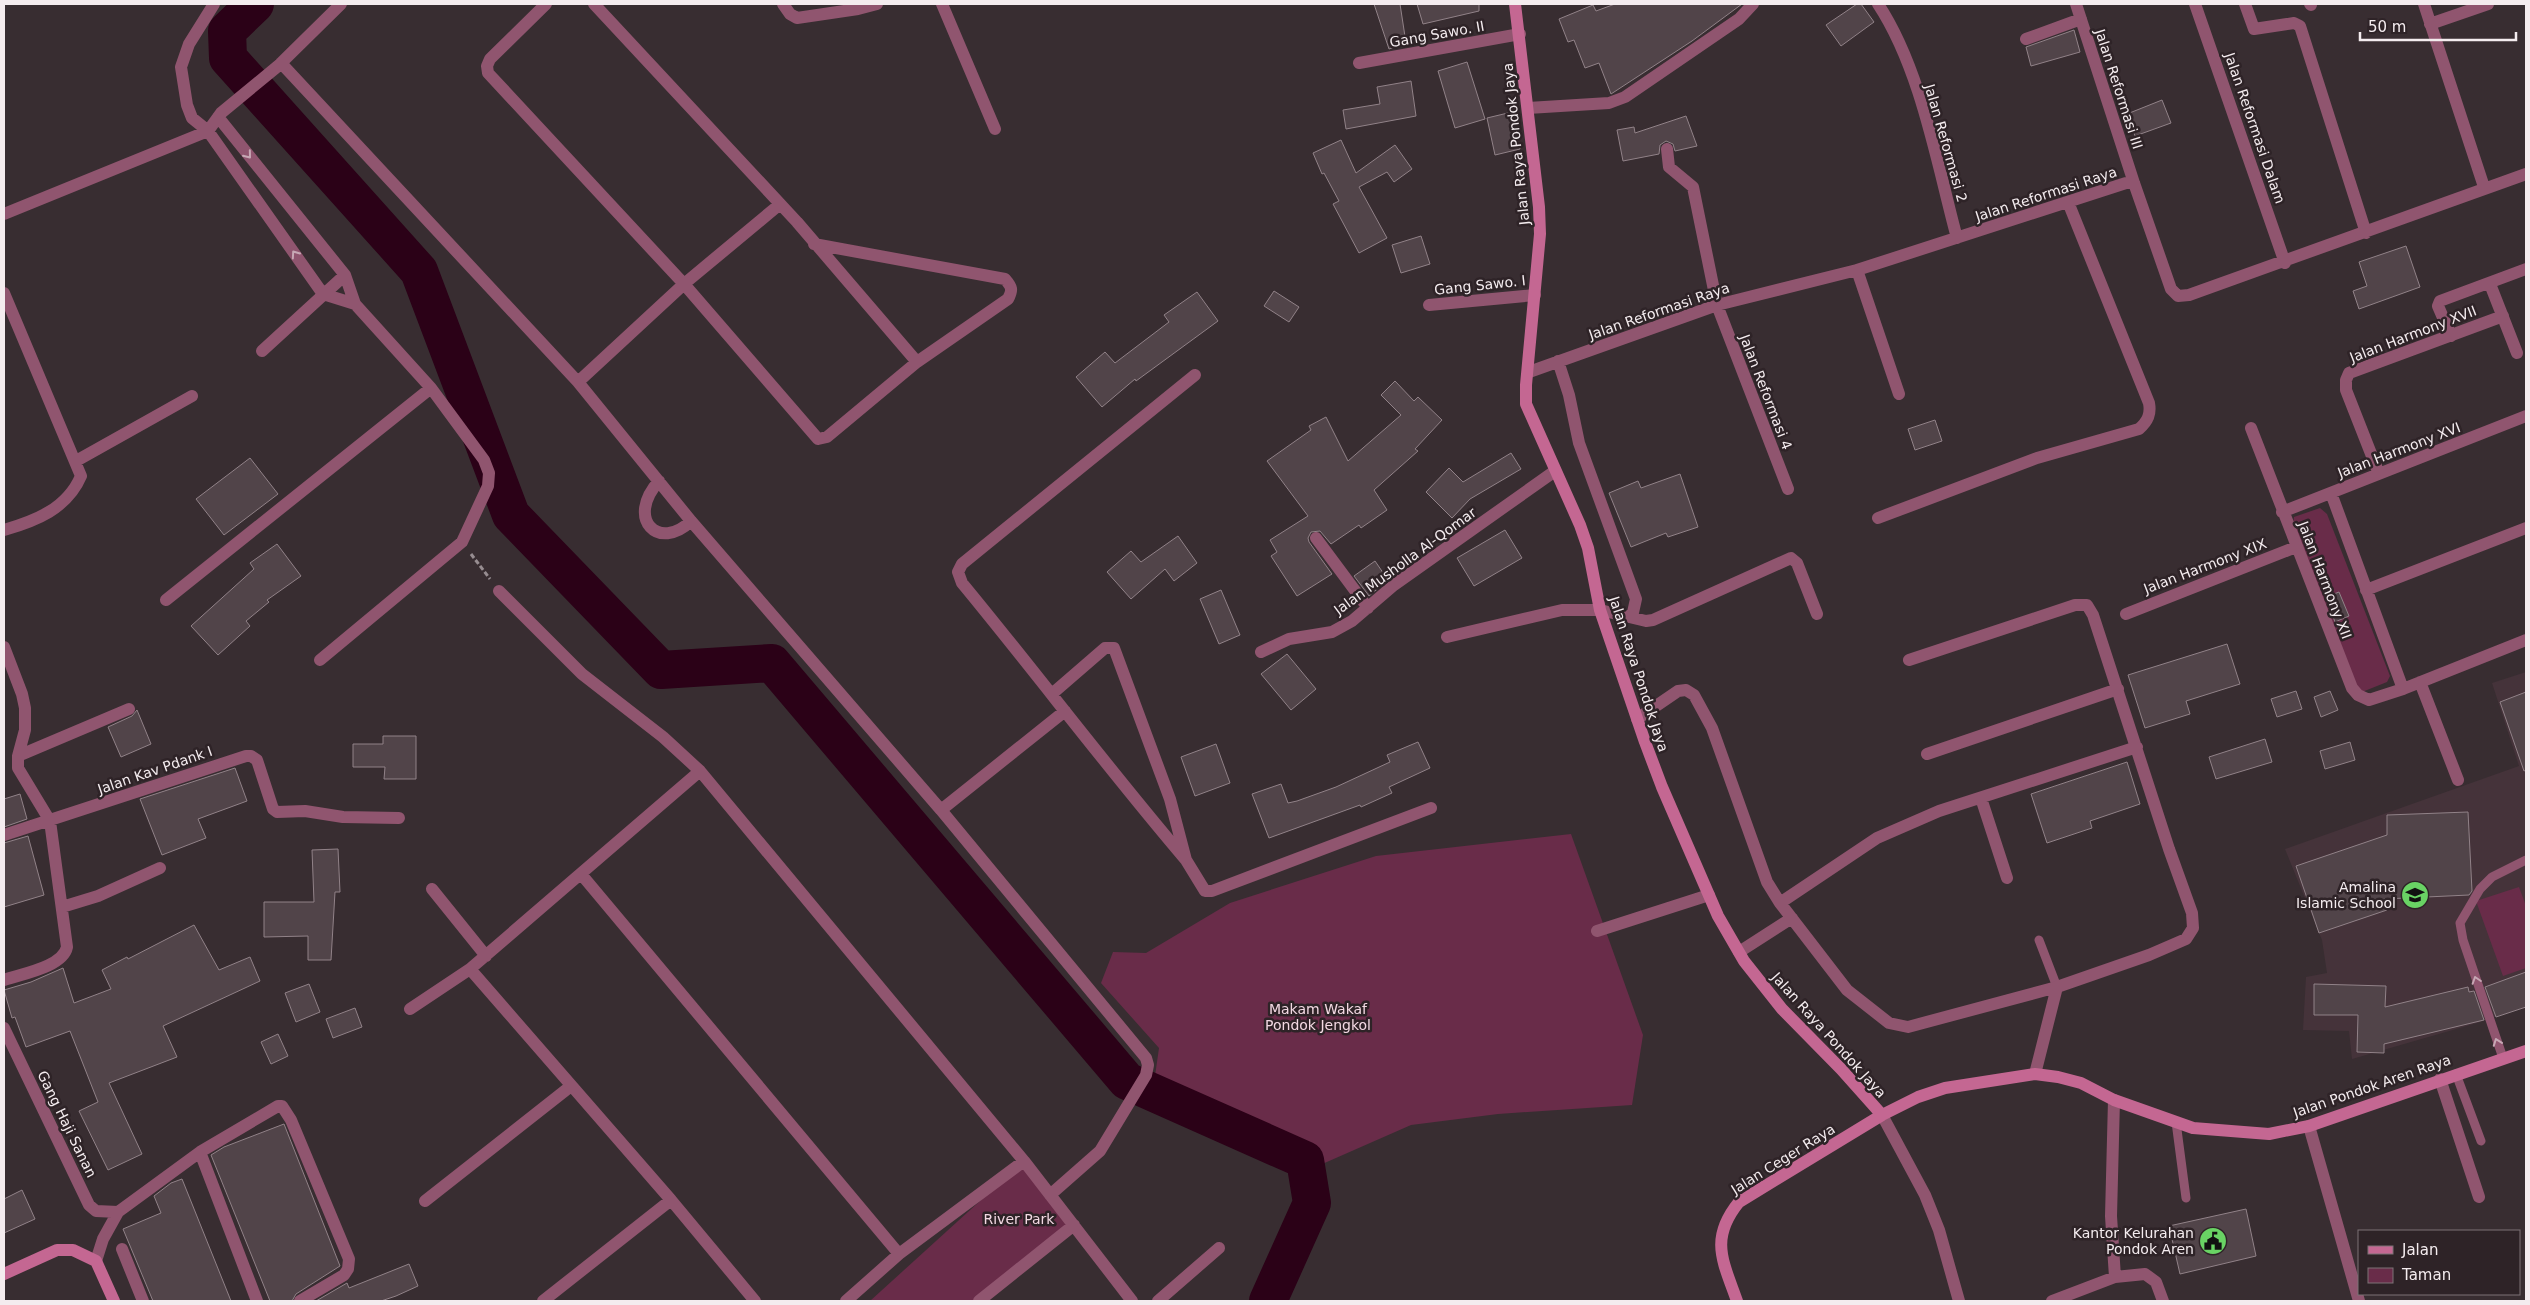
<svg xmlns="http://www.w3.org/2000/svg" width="2530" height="1305" viewBox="0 0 2530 1305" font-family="'DejaVu Sans',sans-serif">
	<rect width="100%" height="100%" fill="#382d31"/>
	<path fill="#45333a" d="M 2526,672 L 2526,1005 L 2477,1023 L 2352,1059 L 2349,1031 L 2303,1030 L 2306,977 L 2327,973 L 2322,940 L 2285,849 L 2519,766 L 2492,683 Z"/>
	<path fill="#692c49" d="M 2320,508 L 2327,514 L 2390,676 L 2387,682 L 2362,692 L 2354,685 L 2293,527 L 2294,517 Z
		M 1571,834 L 1643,1035 L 1632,1105 L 1498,1114 L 1411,1125 L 1320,1165 L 1151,1104 L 1159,1048 L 1101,983 L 1113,952 L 1146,953 L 1230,903 L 1376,856 Z
		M 2519,887 L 2526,906 L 2526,968 L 2503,976 L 2476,901 Z
		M 1024,1161 L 1074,1225 L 979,1301 L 870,1301 Z"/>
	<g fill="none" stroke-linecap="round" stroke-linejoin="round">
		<path stroke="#2b0117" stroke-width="38" d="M 255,4 L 227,31 L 228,58 L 419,271 L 511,515 L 661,670 L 772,663 L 1127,1081 L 1305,1160 L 1312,1203 L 1268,1301"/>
	</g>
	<path fill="#514449" stroke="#918288" d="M 1374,4 L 1400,4 L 1406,43 L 1389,49 Z
		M 1417,4 L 1479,4 L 1479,11 L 1423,24 Z
		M 1615,4 L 1742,4 L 1692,41 L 1611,94 L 1599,63 L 1585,68 L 1574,40 L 1568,42 L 1559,19 L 1593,5 L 1596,11 Z
		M 1857,4 L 1861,4 L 1874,22 L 1841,46 L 1826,25 Z
		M 2074,30 L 2080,52 L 2031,66 L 2026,47 Z
		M 1467,62 L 1485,119 L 1455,128 L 1438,71 Z
		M 1411,81 L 1416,116 L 1346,129 L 1343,110 L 1380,104 L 1377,87 Z
		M 2162,100 L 2171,123 L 2135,136 L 2127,114 Z
		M 1512,112 L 1520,149 L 1495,155 L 1487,118 Z
		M 1686,116 L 1697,146 L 1675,151 L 1673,144 L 1666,141 L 1660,145 L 1659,154 L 1623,161 L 1617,130 L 1634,127 L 1635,133 Z
		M 1341,140 L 1356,173 L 1395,145 L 1412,169 L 1394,182 L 1387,172 L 1359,187 L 1387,238 L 1359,253 L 1333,204 L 1339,201 L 1324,173 L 1322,174 L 1313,153 Z
		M 1421,236 L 1430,264 L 1401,273 L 1392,245 Z
		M 2406,246 L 2420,287 L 2359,309 L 2353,291 L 2367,286 L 2359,262 Z
		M 1274,291 L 1299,307 L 1289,322 L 1264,306 Z
		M 1197,292 L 1218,321 L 1136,381 L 1135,379 L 1102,407 L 1076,377 L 1105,352 L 1115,363 L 1169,322 L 1164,315 Z
		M 1395,381 L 1414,401 L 1418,397 L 1442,420 L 1415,449 L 1418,451 L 1374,490 L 1387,510 L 1361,528 L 1359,525 L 1331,544 L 1320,531 L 1311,532 L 1308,538 L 1309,542 L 1332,574 L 1297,596 L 1271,556 L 1277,552 L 1270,540 L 1308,516 L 1267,461 L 1311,430 L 1309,426 L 1326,417 L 1348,461 L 1401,415 L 1381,395 Z
		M 1935,420 L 1942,441 L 1915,450 L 1908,429 Z
		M 1511,453 L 1521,469 L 1470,499 L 1452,518 L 1426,492 L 1449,468 L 1463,482 Z
		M 250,458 L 278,494 L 224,535 L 196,499 Z
		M 1680,474 L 1698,527 L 1668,537 L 1666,533 L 1631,547 L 1609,493 L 1638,481 L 1641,488 Z
		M 1505,530 L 1522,558 L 1474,586 L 1457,558 Z
		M 1178,536 L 1197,563 L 1174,581 L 1165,569 L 1131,599 L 1107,572 L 1131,551 L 1141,562 Z
		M 277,544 L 301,576 L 267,600 L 269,602 L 246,621 L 250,626 L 218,655 L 191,626 L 254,569 L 250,563 Z
		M 1375,561 L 1388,580 L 1369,596 L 1354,576 Z
		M 1221,590 L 1240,635 L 1219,644 L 1200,599 Z
		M 2339,592 L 2349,616 L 2335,622 L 2326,597 Z
		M 2227,644 L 2240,684 L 2186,701 L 2190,714 L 2145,728 L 2128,675 Z
		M 1287,654 L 1316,689 L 1291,710 L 1261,674 Z
		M 2296,691 L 2302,709 L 2277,717 L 2271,699 Z
		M 2330,691 L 2338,710 L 2321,717 L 2314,697 Z
		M 2526,692 L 2526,770 L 2524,771 L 2500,702 Z
		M 137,710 L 151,744 L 121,757 L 108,727 L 132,716 Z
		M 383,736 L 416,736 L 416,779 L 384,779 L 385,767 L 353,767 L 353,744 L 383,744 Z
		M 2265,739 L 2272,762 L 2216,779 L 2209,757 Z
		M 1418,742 L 1430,768 L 1389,787 L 1392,793 L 1361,807 L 1360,805 L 1269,838 L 1252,794 L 1281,784 L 1288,803 L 1297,801 L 1336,787 L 1390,762 L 1387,755 Z
		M 2350,742 L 2355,760 L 2325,769 L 2320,751 Z
		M 1216,744 L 1230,783 L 1195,796 L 1181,757 Z
		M 2127,762 L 2140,804 L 2090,821 L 2092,828 L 2047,843 L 2031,794 Z
		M 235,768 L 247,801 L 198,819 L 206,838 L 162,855 L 140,799 Z
		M 20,794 L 27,819 L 4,827 L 4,799 Z
		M 2468,812 L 2472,891 L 2469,895 L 2384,899 L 2387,910 L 2319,933 L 2296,866 L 2387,835 L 2387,815 Z
		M 28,836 L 44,895 L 4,907 L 4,843 Z
		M 338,849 L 340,892 L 335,892 L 331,960 L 308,960 L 308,936 L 264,937 L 264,902 L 314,902 L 312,850 Z
		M 194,925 L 219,970 L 250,957 L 260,981 L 163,1026 L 177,1057 L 109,1083 L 142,1154 L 108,1170 L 79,1111 L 98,1102 L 70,1031 L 26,1047 L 15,1017 L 12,1018 L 4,990 L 31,982 L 63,968 L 74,1003 L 111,989 L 102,970 L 127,957 L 128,959 Z
		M 2526,972 L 2526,1007 L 2496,1017 L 2485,987 Z
		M 309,984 L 320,1012 L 296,1022 L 285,993 Z
		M 2314,984 L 2386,986 L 2385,1007 L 2468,987 L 2469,992 L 2474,991 L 2484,1020 L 2384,1044 L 2384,1053 L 2357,1052 L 2358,1015 L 2314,1015 Z
		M 355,1008 L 362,1027 L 333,1038 L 326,1019 Z
		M 278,1034 L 288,1056 L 271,1064 L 261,1042 Z
		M 284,1124 L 340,1266 L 296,1294 L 292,1301 L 270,1301 L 211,1155 L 224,1147 Z
		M 182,1179 L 231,1301 L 153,1301 L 123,1229 L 161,1213 L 154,1196 L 171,1183 Z
		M 22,1190 L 35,1219 L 4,1233 L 4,1199 Z
		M 2246,1209 L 2256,1256 L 2180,1274 L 2169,1226 Z
		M 409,1264 L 418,1286 L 396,1296 L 381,1301 L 316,1301 L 347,1283 L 349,1288 Z"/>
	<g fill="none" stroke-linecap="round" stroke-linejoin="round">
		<path stroke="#978d91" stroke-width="3" stroke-dasharray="5 2.5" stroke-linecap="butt" d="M 471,554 L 490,579"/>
		<path stroke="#90556f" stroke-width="9" d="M 2039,940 L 2057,987
			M 2503,1058 L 2463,940 L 2460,923 L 2480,889 L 2492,877 L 2526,860
			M 2456,1074 L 2481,1141
			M 2176,1122 L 2186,1198"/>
		<path stroke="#90556f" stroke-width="12" d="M 214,4 L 189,44 L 181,67 L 187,105 L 192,118 L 208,131 L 323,294 L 355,304
			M 546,4 L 490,59 L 487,66 L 488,73 L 684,284 L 818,439 L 827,437 L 917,362 L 1008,299 C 1013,290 1012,287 1005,279 L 814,244
			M 594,4 L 797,222 L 917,362
			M 783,4 L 790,14 L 797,18 L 858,9 L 877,4
			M 942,4 L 995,129
			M 1878,4 C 1921,69 1937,164 1957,238
			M 2076,4 L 2134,183 L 2171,289 L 2178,296 L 2189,295 L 2526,174
			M 2195,4 L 2285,263
			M 2245,4 L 2254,29 L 2294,23 L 2300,26 L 2366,233
			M 2310,4 L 2311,5
			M 2424,4 L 2484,187
			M 2430,24 L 2488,4
			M 2026,39 L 2081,19
			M 281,63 L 578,382 L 691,521 L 941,810 L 1146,1058 L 1148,1065 L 1146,1075 L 1100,1151 L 1050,1195
			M 1359,63 L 1520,34
			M 1528,108 L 1609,103 L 1625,97 L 1739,19 L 1753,4
			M 218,117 L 345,275 L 355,304 L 431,388 L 484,460 L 489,473 L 488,486 L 462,542 L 320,660
			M 1667,149 L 1669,167 L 1693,187 L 1717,305 L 1788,489
			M 4,214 L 208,131 L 221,113 L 278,66 L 341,4
			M 1857,270 L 1899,394
			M 2490,284 L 2517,353
			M 4,293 L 81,476 C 67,509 35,521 4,530
			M 1429,305 L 1535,295
			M 2451,336 L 2438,306 L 2440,301 L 2526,269
			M 262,351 L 345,275
			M 1558,361 L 1569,395 L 1579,443 L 1636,599 L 1632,617
			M 1529,372 L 1717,305 L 1857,270 L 2126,183 L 2134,183
			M 578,382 L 684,284 L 779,205
			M 2251,428 L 2352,688 L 2358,695 L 2369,700 L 2403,689 L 2526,640
			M 76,461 L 192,396
			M 2379,474 L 2346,390 L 2346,380 L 2349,373 L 2503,316
			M 659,481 C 625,519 659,552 691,521
			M 2331,493 L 2403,689
			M 2282,512 L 2526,416
			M 1878,518 L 2037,458 L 2139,429 C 2148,421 2151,414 2149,403 L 2068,202
			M 1316,538 L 1368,608
			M 2366,590 L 2526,528
			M 499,591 L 582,674 L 663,737 L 700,771 L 1024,1161 L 1132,1301
			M 166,600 L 431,388
			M 2126,614 L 2296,547
			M 1447,637 L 1562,610 L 1600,610 L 1646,621 L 1653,620 L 1791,558 L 1797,563 L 1817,614
			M 4,647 L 22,694 L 25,708 L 25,730 L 18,756 L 18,768 L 50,821 L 67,947 C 63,967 21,974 4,980
			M 1261,652 L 1289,639 L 1332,632 L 1352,621 L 1394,585 L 1555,471
			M 1909,660 L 2075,605 L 2087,605 L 2093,615 L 2169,849 L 2192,913 L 2193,928 L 2186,939 L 2149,955 L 2057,987 L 2035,1074
			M 2420,682 L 2458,780
			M 1053,693 L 1105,648 L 1114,648 L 1170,799 L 1186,860 L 1205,891 L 1212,891 L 1431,808
			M 1637,719 L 1678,691 L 1686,690 L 1694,695 L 1712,728 L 1767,882 L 1780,903 L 1847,990 L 1889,1023 L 1908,1027 L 2057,987
			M 1927,754 L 2118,689
			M 18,756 L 129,709
			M 1981,798 L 2007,878
			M 941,810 L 1065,711
			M 4,835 L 246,756 L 251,756 L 257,760 L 273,809 L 277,812 L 305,811 L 343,817 L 399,818
			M 1186,860 C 1109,770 1038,675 962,583 L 958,572 L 962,564 L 1195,375
			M 581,874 L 899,1254
			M 432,889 L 486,956
			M 1780,903 L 1877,838 L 1939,811 L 2137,747
			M 62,907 L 98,896 L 160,868
			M 1597,931 L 1709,895
			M 1739,952 L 1792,918
			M 470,969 L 671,1200 L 755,1301
			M 410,1009 L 470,969 L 700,771
			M 4,1028 L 89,1205 L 96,1211 L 118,1212
			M 2440,1079 L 2479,1197
			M 2114,1100 L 2111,1216 L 2115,1277
			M 1882,1115 L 1925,1195 L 1939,1230 L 1959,1301
			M 2309,1126 L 2359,1301
			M 200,1152 L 257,1301
			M 425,1201 L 571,1086
			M 122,1249 L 143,1301
			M 96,1261 L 103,1239 L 118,1212 L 200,1152 L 278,1106 L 282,1106 L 291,1120 L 349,1259 L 348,1269 L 344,1275 L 300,1301
			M 543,1301 L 671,1200
			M 846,1301 L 899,1254 L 1024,1161
			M 979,1301 L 1074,1225
			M 1158,1301 L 1219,1248
			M 2052,1301 L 2115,1277 L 2145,1274 L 2156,1282 L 2163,1301"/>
		<path stroke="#c46792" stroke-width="12" d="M 1515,4 L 1539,207 L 1540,234 L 1526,385 L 1526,404 L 1580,525 L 1588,548 L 1600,610 L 1645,742 L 1662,787 L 1718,916 L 1744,961 L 1782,1009 L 1841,1069 L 1882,1115
			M 4,1274 L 57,1250 L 73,1250 L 96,1261 L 114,1301
			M 1737,1301 C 1723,1261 1709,1239 1739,1202 L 1882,1115 L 1918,1097 L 1945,1088 L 2035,1074 L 2058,1077 L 2081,1083 L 2114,1100 L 2193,1128 L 2269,1134 L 2309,1126 L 2526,1051"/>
	</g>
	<defs><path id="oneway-chevron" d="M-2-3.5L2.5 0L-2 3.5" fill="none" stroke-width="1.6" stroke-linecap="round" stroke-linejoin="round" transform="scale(1.25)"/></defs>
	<g stroke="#c7a8b5">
		<use href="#oneway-chevron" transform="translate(248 155) rotate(51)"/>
		<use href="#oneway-chevron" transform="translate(295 254) rotate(-125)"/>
		<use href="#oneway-chevron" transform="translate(2476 980) rotate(-108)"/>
		<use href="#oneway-chevron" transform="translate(2497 1042) rotate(-110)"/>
	</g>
	<defs>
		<g id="school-disc" transform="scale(1.4375)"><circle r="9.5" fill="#69d364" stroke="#2e2327"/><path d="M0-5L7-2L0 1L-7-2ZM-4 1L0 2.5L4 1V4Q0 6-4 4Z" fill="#111"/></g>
		<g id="civic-disc" transform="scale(1.4375)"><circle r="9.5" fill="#69d364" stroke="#2e2327"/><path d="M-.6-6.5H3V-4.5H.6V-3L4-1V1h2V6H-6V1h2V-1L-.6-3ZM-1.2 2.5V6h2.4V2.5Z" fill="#111"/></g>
	</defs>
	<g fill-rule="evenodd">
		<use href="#school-disc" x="2415" y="895"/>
		<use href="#civic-disc" x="2213" y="1241"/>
	</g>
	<g text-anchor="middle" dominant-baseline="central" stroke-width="5" stroke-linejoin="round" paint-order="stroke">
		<g font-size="14" fill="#f4ecef" stroke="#2e2327">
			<text transform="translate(1437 34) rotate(-10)">Gang Sawo. II</text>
			<text transform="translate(2119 89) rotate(72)">Jalan Reformasi III</text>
			<text transform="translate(2255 128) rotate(71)">Jalan Reformasi Dalam</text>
			<text transform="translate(1946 143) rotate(74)">Jalan Reformasi 2</text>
			<text transform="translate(1516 144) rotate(-96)">Jalan Raya Pondok Jaya</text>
			<text transform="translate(2046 194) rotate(-18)">Jalan Reformasi Raya</text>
			<text transform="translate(1480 285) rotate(-6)">Gang Sawo. I</text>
			<text transform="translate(1659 311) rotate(-19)">Jalan Reformasi Raya</text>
			<text transform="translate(2413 334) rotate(-21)">Jalan Harmony XVII</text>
			<text transform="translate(1766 392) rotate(69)">Jalan Reformasi 4</text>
			<text transform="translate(2399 450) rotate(-21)">Jalan Harmony XVI</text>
			<text transform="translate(1405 561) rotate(-36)">Jalan Musholla Al-Qomar</text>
			<text transform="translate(2205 566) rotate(-21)">Jalan Harmony XIX</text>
			<text transform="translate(2325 580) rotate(69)">Jalan Harmony XII</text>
			<text transform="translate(1639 674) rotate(72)">Jalan Raya Pondok Jaya</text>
			<text transform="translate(155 770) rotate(-19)">Jalan Kav Pdank I</text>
			<text transform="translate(1829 1035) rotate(48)">Jalan Raya Pondok Jaya</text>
			<text transform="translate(2372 1086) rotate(-19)">Jalan Pondok Aren Raya</text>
			<text transform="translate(67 1124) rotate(64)">Gang Haji Sanan</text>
			<text transform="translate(1783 1159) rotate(-32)">Jalan Ceger Raya</text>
		</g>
		<g font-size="14" fill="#f4ecef" stroke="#2e2327" text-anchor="end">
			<text x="2396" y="887">Amalina<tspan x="2396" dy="16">Islamic School</tspan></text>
			<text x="2194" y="1233">Kantor Kelurahan<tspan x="2194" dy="16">Pondok Aren</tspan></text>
		</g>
		<g font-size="14" fill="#f3d9e3" stroke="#2e2327">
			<text x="1318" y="1009">Makam Wakaf<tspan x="1318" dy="16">Pondok Jengkol</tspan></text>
			<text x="1019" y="1219">River Park</text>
		</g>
	</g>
	<rect width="2530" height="1305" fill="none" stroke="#f4ecef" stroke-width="10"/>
	<rect x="2358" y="1230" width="162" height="65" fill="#2e2327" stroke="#7d7377"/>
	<rect x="2368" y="1246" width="25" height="8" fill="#c46792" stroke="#7d7377"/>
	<text x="2402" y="1255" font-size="15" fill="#f4ecef">Jalan</text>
	<rect x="2368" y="1268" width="25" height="15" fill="#692c49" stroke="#7d7377"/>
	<text x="2402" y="1280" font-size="15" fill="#f4ecef">Taman</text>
	<path d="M2360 32v8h156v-8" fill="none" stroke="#f4ecef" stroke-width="2.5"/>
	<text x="2368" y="32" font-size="15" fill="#f4ecef" stroke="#2e2327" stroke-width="4" paint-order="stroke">50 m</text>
</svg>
